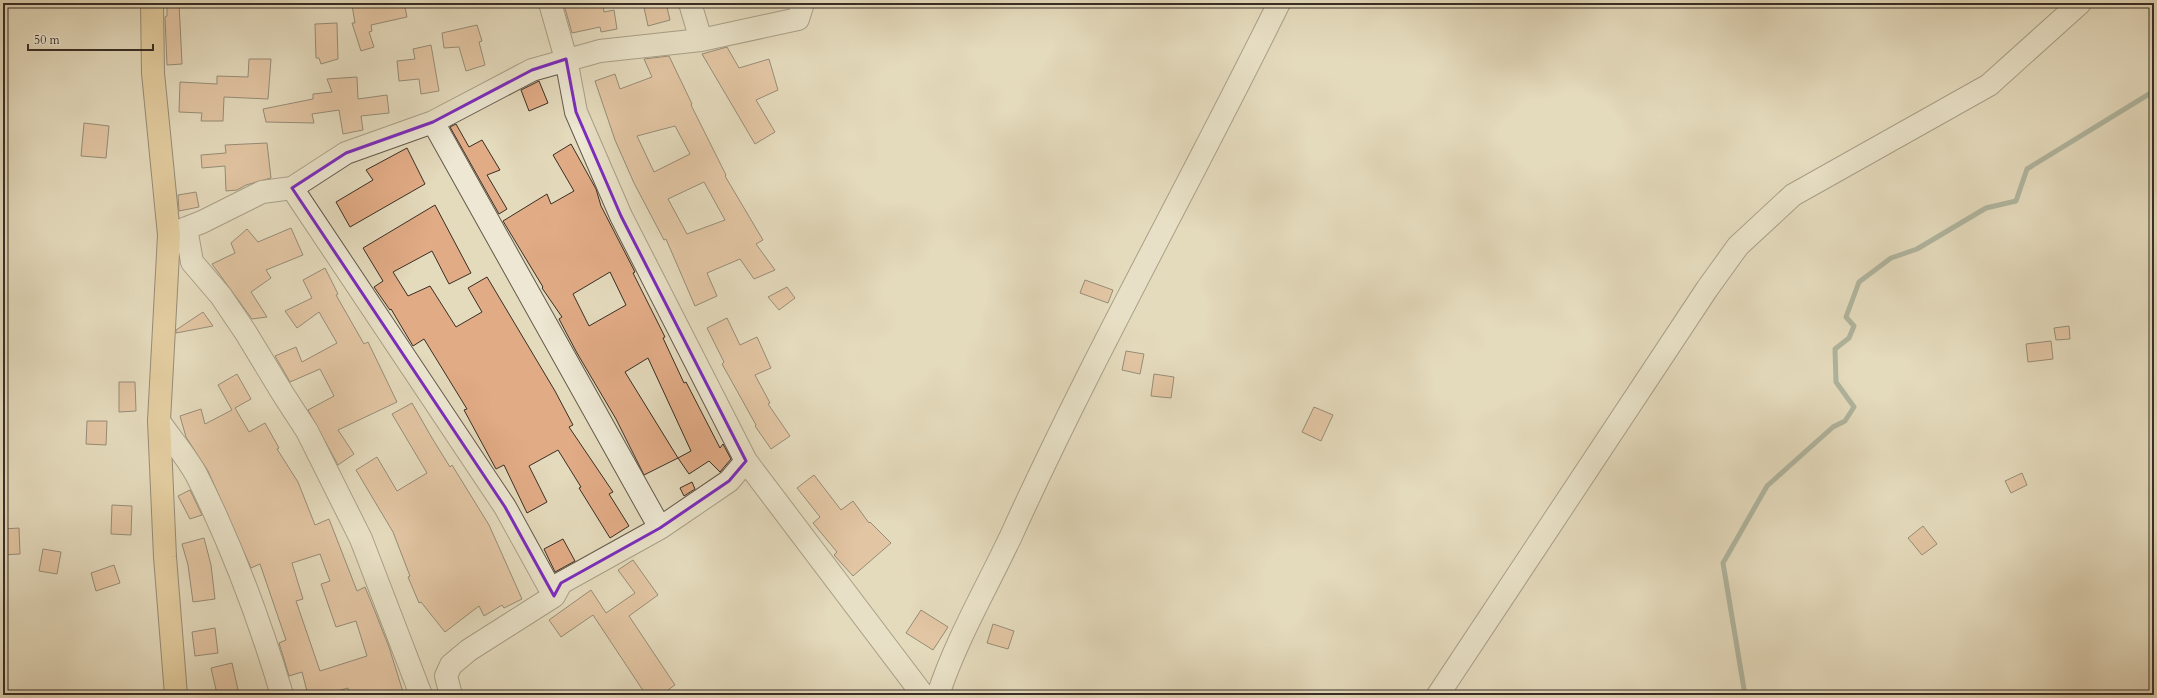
<svg xmlns="http://www.w3.org/2000/svg" width="2157" height="698" viewBox="0 0 2157 698" font-family="Cardo,serif">
	<rect width="100%" height="100%" fill="#e4dabc"/>
	<filter id="stains"><feTurbulence type="fractalNoise" baseFrequency=".005" numOctaves="4"/><feColorMatrix values="0 0 0 0 .2 0 0 0 0 .09 0 0 0 0 .02 0 0 0 .5 -.17"/></filter>
	<radialGradient id="worn" r=".72"><stop offset=".6" stop-color="#630" stop-opacity="0"/><stop offset="1" stop-color="#630" stop-opacity=".3"/></radialGradient>
	<g fill="none" stroke-linecap="round" stroke-linejoin="round">
		<path stroke="#708377" stroke-width="5" d="M 1745,695 L 1723,563 L 1767,486 L 1833,427 L 1845,421 L 1854,407 L 1836,382 L 1835,349 L 1849,338 L 1854,326 L 1846,317 L 1859,282 L 1891,258 L 1917,249 L 1986,208 L 2016,201 L 2027,169 L 2154,91"/>
	</g>
	<path fill="#e1ab85" stroke="#382e25" fill-rule="evenodd" d="M 167,3 L 179,3 L 182,64 L 167,65 L 165,17 L 167,16 Z
		M 360,3 L 404,3 L 407,17 L 371,25 L 372,31 L 369,32 L 374,47 L 361,51 L 352,23 L 355,23 L 352,5 Z
		M 572,3 L 603,3 L 604,12 L 614,10 L 617,29 L 601,32 L 600,27 L 572,33 L 564,5 Z
		M 643,3 L 666,3 L 670,20 L 648,26 Z
		M 337,23 L 338,59 L 321,64 L 319,58 L 316,58 L 315,24 Z
		M 477,25 L 482,41 L 479,42 L 485,65 L 466,71 L 459,47 L 444,48 L 442,33 Z
		M 431,45 L 439,91 L 421,94 L 419,79 L 399,81 L 397,61 L 415,59 L 413,49 Z
		M 727,47 L 739,68 L 769,59 L 778,90 L 756,100 L 775,132 L 755,144 L 702,54 Z
		M 669,56 L 692,104 L 691,105 L 726,175 L 725,176 L 763,240 L 756,244 L 775,270 L 754,279 L 740,259 L 707,273 L 717,296 L 695,306 L 666,239 L 664,240 L 634,183 L 615,140 L 595,81 L 615,74 L 620,89 L 652,77 L 644,59 ZM 675,126 L 690,154 L 654,172 L 637,136 ZM 704,182 L 725,220 L 687,234 L 668,199 Z
		M 249,59 L 271,59 L 268,99 L 224,97 L 223,121 L 201,121 L 202,113 L 179,112 L 180,82 L 217,84 L 217,76 L 248,77 Z
		M 357,77 L 358,99 L 387,95 L 389,113 L 361,116 L 363,130 L 343,134 L 339,110 L 312,114 L 314,123 L 266,122 L 263,109 L 313,99 L 313,94 L 332,92 L 327,79 Z
		M 539,81 L 548,103 L 529,111 L 521,90 Z
		M 84,123 L 109,126 L 106,158 L 81,156 Z
		M 456,124 L 469,147 L 482,140 L 500,170 L 487,175 L 507,209 L 499,214 L 450,127 Z
		M 267,143 L 271,178 L 246,185 L 237,190 L 226,191 L 225,166 L 202,168 L 201,155 L 226,153 L 225,145 Z
		M 571,144 L 596,189 L 601,206 L 635,272 L 633,273 L 665,337 L 663,338 L 684,383 L 686,382 L 720,448 L 723,444 L 731,459 L 720,472 L 709,461 L 689,474 L 678,458 L 644,475 L 616,419 L 577,353 L 559,319 L 562,317 L 542,288 L 543,287 L 503,221 L 547,194 L 551,204 L 574,191 L 553,155 ZM 610,272 L 626,305 L 589,326 L 573,294 ZM 648,358 L 691,451 L 678,458 L 625,372 Z
		M 407,148 L 425,184 L 350,227 L 336,202 L 373,180 L 366,170 Z
		M 196,192 L 199,207 L 179,211 L 178,195 Z
		M 435,205 L 471,273 L 449,284 L 432,251 L 393,272 L 408,296 L 430,286 L 456,327 L 482,312 L 468,288 L 487,277 L 555,391 L 573,425 L 569,427 L 613,492 L 609,494 L 629,526 L 610,538 L 579,488 L 581,487 L 558,450 L 529,466 L 547,502 L 527,513 L 504,465 L 496,469 L 464,410 L 467,409 L 424,339 L 413,346 L 391,309 L 390,310 L 374,287 L 383,281 L 363,248 Z
		M 291,228 L 303,255 L 266,270 L 271,278 L 251,292 L 267,317 L 252,319 L 212,264 L 235,253 L 231,243 L 247,229 L 258,242 Z
		M 325,268 L 338,294 L 336,295 L 364,344 L 368,342 L 397,402 L 338,430 L 354,454 L 338,465 L 308,410 L 334,396 L 320,369 L 290,382 L 275,356 L 296,347 L 302,362 L 337,343 L 319,312 L 297,328 L 285,311 L 312,298 L 303,280 Z
		M 1085,280 L 1113,290 L 1108,303 L 1080,293 Z
		M 787,287 L 795,298 L 779,310 L 768,297 Z
		M 203,312 L 213,326 L 176,333 L 176,330 Z
		M 727,318 L 740,345 L 757,337 L 771,368 L 755,375 L 770,403 L 768,404 L 790,436 L 771,449 L 755,426 L 756,425 L 722,364 L 724,362 L 707,328 Z
		M 2069,326 L 2070,339 L 2056,340 L 2054,328 Z
		M 2051,341 L 2053,359 L 2028,362 L 2026,344 Z
		M 1126,351 L 1144,354 L 1140,374 L 1122,370 Z
		M 237,374 L 251,399 L 235,408 L 249,432 L 265,423 L 279,448 L 277,449 L 298,482 L 315,525 L 329,519 L 357,591 L 365,587 L 372,604 L 389,647 L 404,695 L 350,695 L 348,688 L 322,695 L 308,695 L 302,672 L 289,676 L 279,643 L 286,640 L 260,564 L 251,568 L 208,471 L 186,437 L 180,416 L 201,409 L 205,424 L 232,410 L 218,385 ZM 320,554 L 330,581 L 321,584 L 336,627 L 356,621 L 367,656 L 320,671 L 296,601 L 303,599 L 292,563 Z
		M 1154,374 L 1174,377 L 1171,398 L 1151,396 Z
		M 119,382 L 135,382 L 136,411 L 119,412 Z
		M 412,403 L 432,438 L 450,467 L 452,465 L 489,525 L 522,599 L 504,608 L 502,605 L 484,616 L 479,606 L 445,632 L 421,602 L 419,603 L 408,577 L 410,576 L 393,532 L 356,470 L 377,457 L 397,491 L 427,473 L 392,414 Z
		M 1314,407 L 1333,415 L 1321,441 L 1302,432 Z
		M 87,421 L 107,421 L 106,445 L 86,444 Z
		M 2022,473 L 2027,485 L 2011,493 L 2005,481 Z
		M 814,475 L 841,510 L 853,501 L 869,523 L 870,522 L 891,543 L 853,576 L 834,555 L 837,552 L 813,523 L 820,517 L 797,488 Z
		M 692,482 L 695,489 L 684,496 L 680,488 Z
		M 190,490 L 202,515 L 190,519 L 178,496 Z
		M 112,505 L 132,506 L 131,535 L 111,534 Z
		M 1923,526 L 1937,544 L 1922,555 L 1908,538 Z
		M 19,528 L 20,554 L 3,555 L 3,529 Z
		M 204,538 L 211,565 L 215,599 L 193,602 L 188,565 L 182,544 Z
		M 563,539 L 575,561 L 555,572 L 544,549 Z
		M 43,549 L 61,552 L 57,574 L 39,571 Z
		M 633,560 L 658,595 L 629,616 L 675,685 L 661,695 L 646,695 L 593,615 L 561,637 L 549,620 L 591,590 L 606,613 L 635,593 L 618,570 Z
		M 114,565 L 120,583 L 96,591 L 91,573 Z
		M 921,610 L 948,627 L 933,650 L 906,633 Z
		M 993,624 L 1014,631 L 1008,649 L 987,643 Z
		M 215,628 L 218,653 L 195,656 L 192,632 Z
		M 232,663 L 238,690 L 217,694 L 211,668 Z"/>
	<g fill="none" stroke-linecap="round" stroke-linejoin="round">
		<g stroke="#63594b" stroke-width="24">
			<path id="minor" d="M 690,3 L 701,40
				M 433,122 L 660,528
				M 292,188 L 505,507 L 554,596
				M 186,228 L 192,262 L 221,296 L 246,333 L 283,394 L 307,431 L 361,539 L 421,695
				M 169,235 L 202,222 L 262,192 L 292,188 L 346,153 L 433,122 L 532,70 L 600,51 L 701,40 L 798,19 L 803,3
				M 159,421 C 171,439 187,457 197,476 C 232,546 260,621 282,695
				M 746,461 L 923,695
				M 451,695 L 446,676 L 451,665 L 469,650 L 554,596 L 561,583 L 660,528 L 729,481 L 746,461 L 621,216 L 576,112 L 566,59 L 550,3
				M 938,695 C 956,640 986,589 1011,536 C 1093,355 1191,182 1279,3
				M 1438,695 L 1707,289 L 1738,246 L 1793,195 L 1989,85 L 2080,3"/>
		</g>
		<g stroke="#382e25" stroke-width="24">
			<path id="major" d="M 152,3 L 153,73 L 169,235 L 159,421 L 165,557 L 176,695"/>
		</g>
		<use href="#minor" stroke="#ede7d3" stroke-width="22"/>
		<use href="#major" stroke="#e2bd7e" stroke-width="22"/>
	</g>
	<path d="M0 0H2157V698H0ZM 566,59 L 576,112 L 621,216 L 746,461 L 729,481 L 660,528 L 561,583 L 554,596 L 505,507 L 292,188 L 346,153 L 433,122 L 532,70 Z" fill="#e4dabc" fill-opacity=".55" fill-rule="evenodd"/>
	<path fill="none" stroke="#7b2cbf" stroke-width="3" stroke-linejoin="round" d="M 566,59 L 576,112 L 621,216 L 746,461 L 729,481 L 660,528 L 561,583 L 554,596 L 505,507 L 292,188 L 346,153 L 433,122 L 532,70 Z"/>
	<rect width="2157" height="698" fill="none" stroke="#e4dabc" stroke-width="16"/>
	<rect x="4" y="4" width="2149" height="690" fill="none" stroke="#382e25" stroke-width="2"/>
	<rect x="8" y="8" width="2141" height="682" fill="none" stroke="#382e25"/>
	<path d="M28 44v6h125v-6" fill="none" stroke="#382e25" stroke-width="2"/>
	<text x="34" y="44" font-size="12" fill="#382e25" stroke="#ede7d3" stroke-width="3" paint-order="stroke">50 m</text>
	<rect width="100%" height="100%" filter="url(#stains)"/>
	<rect width="100%" height="100%" fill="url(#worn)"/>
</svg>
